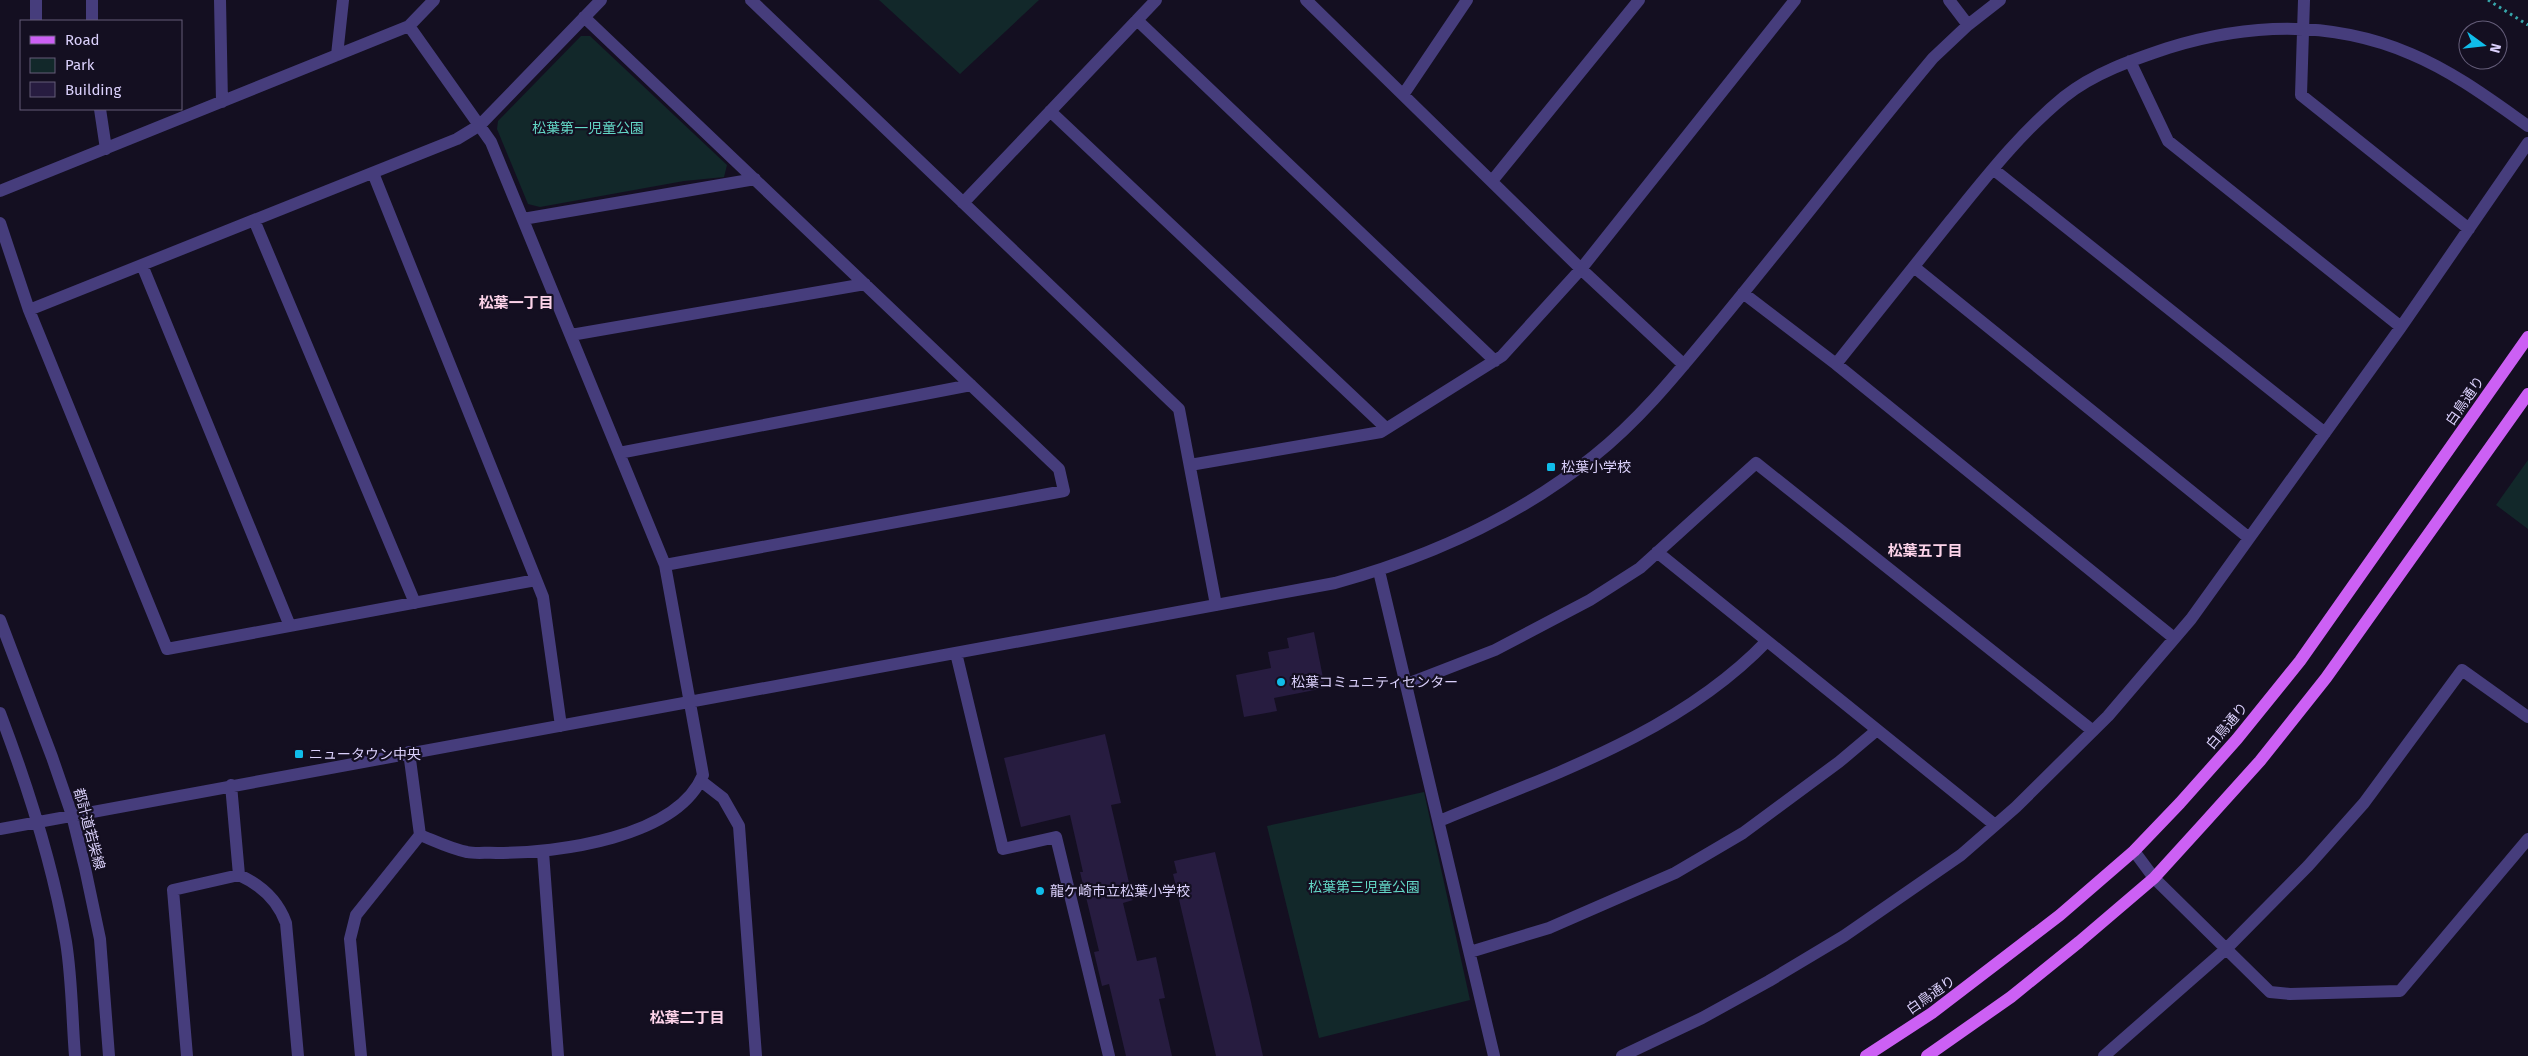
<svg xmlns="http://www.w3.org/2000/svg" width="2528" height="1056" viewBox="0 0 2528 1056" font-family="'Fira Sans','Noto Sans JP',sans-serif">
	<rect width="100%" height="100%" fill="#140f21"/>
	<path fill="#12282a" d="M 879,0 L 1039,0 L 960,74 Z
		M 581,36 L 590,36 L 727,165 L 724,177 L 684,181 L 540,207 L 528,204 L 497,129 L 498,121 Z
		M 2528,460 L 2528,529 L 2496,505 Z
		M 1424,792 L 1470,1000 L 1319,1038 L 1267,826 Z"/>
	<path fill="#271c40" d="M 1314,632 L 1325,688 L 1274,698 L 1277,711 L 1244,717 L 1236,675 L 1271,668 L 1268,652 L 1289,648 L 1287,638 Z
		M 1105,734 L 1121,803 L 1111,805 L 1133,900 L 1123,903 L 1137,961 L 1156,957 L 1165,998 L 1159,999 L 1172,1056 L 1126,1056 L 1109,984 L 1102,986 L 1094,952 L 1099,951 L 1080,872 L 1083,872 L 1070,815 L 1021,827 L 1004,758 Z
		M 1215,852 L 1251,1002 L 1263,1056 L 1216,1056 L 1173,874 L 1177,873 L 1174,861 Z"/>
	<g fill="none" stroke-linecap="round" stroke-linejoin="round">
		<path stroke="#36a6ab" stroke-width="3" stroke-dasharray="2.5 4" stroke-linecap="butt" d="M 2488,0 L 2528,25"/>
		<path stroke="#463d7c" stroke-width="12" d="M 92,0 L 92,21
			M 220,0 L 222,102
			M 751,0 L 1179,409 L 1216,605
			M 1306,0 L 1581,269 L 1684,365
			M 1949,0 L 1968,25
			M 2304,0 L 2301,95 L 2469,229
			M 584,17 L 1059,469 L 1064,491 L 665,565
			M 1137,20 L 1495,361
			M 36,21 L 36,0
			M 409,26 L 491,142 L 665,565 L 703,775 C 677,838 557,853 497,853 C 488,852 476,854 467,852 C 451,849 435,841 420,835
			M 337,55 L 343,0
			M 2130,61 L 2168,141 L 2401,327
			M 1403,95 L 1467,0
			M 100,109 L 106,149
			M 1050,111 L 1386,428
			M 1993,169 L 2325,433
			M 373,173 L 543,597 L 561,726
			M 1492,181 L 1639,0
			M 0,191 L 409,26 L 434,0
			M 963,203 L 1156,0
			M 523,219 L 755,179
			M 254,220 L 415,603
			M 0,223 L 29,310 L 167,649 L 536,580
			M 142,265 L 290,626
			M 1914,267 L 2249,538
			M 1743,293 L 1836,364 L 2174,638
			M 29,310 L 457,139 L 480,125 L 601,0
			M 571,335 L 865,284
			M 1836,364 C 1874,316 1913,268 1951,220 C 1986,177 2021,132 2064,97 C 2094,73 2132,60 2168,48 C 2249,23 2332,20 2411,54 C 2454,72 2491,100 2528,126
			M 619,453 L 971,385
			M 1190,465 L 1381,432 L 1502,356 L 1581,269 L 1795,0
			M 1657,552 L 1995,825
			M 1379,571 L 1494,1056
			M 0,620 L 52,757 L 72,815 L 85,868 L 100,939 L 109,1056
			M 956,653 L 1003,849 L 1056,837 L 1109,1056
			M 1407,684 L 1495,650 L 1590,600 L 1640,568 L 1756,463 L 2093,731
			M 0,713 C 28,787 53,864 66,942 C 72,979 72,1019 75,1056
			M 701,781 L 723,798 L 739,826 L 756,1056
			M 231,785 L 239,875
			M 1439,821 C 1554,774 1680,732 1767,641
			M 0,829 L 1335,583 C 1430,557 1517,518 1594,456 C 1643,417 1682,367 1722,319 C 1793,233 1861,144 1933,58 L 1968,25 L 2000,0
			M 2134,851 L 2154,878 L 2270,992 L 2290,994 L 2400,991 L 2528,839
			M 543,852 L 558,1056
			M 1470,952 L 1549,928 L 1675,873 L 1743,833 L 1839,762 L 1877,730
			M 187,1056 L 173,890 L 239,875 C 261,885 278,901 286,923 L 298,1056
			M 361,1056 L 350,939 L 356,915 L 420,835 L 409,752
			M 1622,1056 L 1702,1018 L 1769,981 L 1844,936 L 1961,855 L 2016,807 L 2108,716 L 2191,619 L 2401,327 L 2528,143
			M 2104,1056 L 2226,949 L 2308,866 L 2364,803 L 2462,670 L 2528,717"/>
		<path stroke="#cc60f4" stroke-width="12" d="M 1866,1056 L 1932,1013 L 2060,915 L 2134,851 L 2180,803 L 2237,739 L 2300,661 L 2528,337
			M 1927,1056 L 2011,997 L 2079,942 L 2154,878 L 2205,822 L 2260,761 L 2326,678 L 2528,394"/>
	</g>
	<g fill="#10bdea" stroke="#140f21" stroke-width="2">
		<rect x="1546" y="462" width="10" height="10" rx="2.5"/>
		<circle cx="1281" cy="682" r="5"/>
		<rect x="294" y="749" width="10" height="10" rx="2.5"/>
		<circle cx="1040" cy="891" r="5"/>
	</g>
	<g text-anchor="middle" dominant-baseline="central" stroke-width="4.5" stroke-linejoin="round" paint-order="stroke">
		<g font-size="14" fill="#63d7c6" stroke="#140f21">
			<text x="588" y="128">松葉第一児童公園</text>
			<text x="1364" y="887">松葉第三児童公園</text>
		</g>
		<g font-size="14" fill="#dbd1fc" stroke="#140f21">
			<text transform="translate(2465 401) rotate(-55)">白鳥通り</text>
			<text transform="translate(2227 726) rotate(-50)">白鳥通り</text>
			<text transform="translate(89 829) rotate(75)">都計道若柴線</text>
			<text transform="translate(1931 995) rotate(-35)">白鳥通り</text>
		</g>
		<g font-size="14" fill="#dbd1fc" stroke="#140f21" text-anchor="start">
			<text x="1561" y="467">松葉小学校</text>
			<text x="1291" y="682">松葉コミュニティセンター</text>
			<text x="309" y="754">ニュータウン中央</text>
			<text x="1050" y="891">龍ケ崎市立松葉小学校</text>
		</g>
		<g font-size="15" font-weight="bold" fill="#fcd3e9" stroke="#140f21">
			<text x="516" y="303">松葉一丁目</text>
			<text x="1925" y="551">松葉五丁目</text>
			<text x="687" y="1018">松葉二丁目</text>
		</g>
	</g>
	<rect x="20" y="20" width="162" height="90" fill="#140f21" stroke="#645d79"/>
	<rect x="30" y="36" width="25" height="8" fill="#cc60f4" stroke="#645d79"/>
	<text x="65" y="45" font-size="15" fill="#dbd1fc">Road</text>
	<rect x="30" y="58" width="25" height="15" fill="#12282a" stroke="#645d79"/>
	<text x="65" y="70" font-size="15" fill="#dbd1fc">Park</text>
	<rect x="30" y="82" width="25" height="15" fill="#271c40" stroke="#645d79"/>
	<text x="65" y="95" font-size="15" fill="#dbd1fc">Building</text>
	<g transform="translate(2483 45) rotate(105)"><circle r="24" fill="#140f21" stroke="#645d79"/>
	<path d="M0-4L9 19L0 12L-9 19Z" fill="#10bdea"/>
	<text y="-8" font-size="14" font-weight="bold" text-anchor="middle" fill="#dbd1fc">N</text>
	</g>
</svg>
